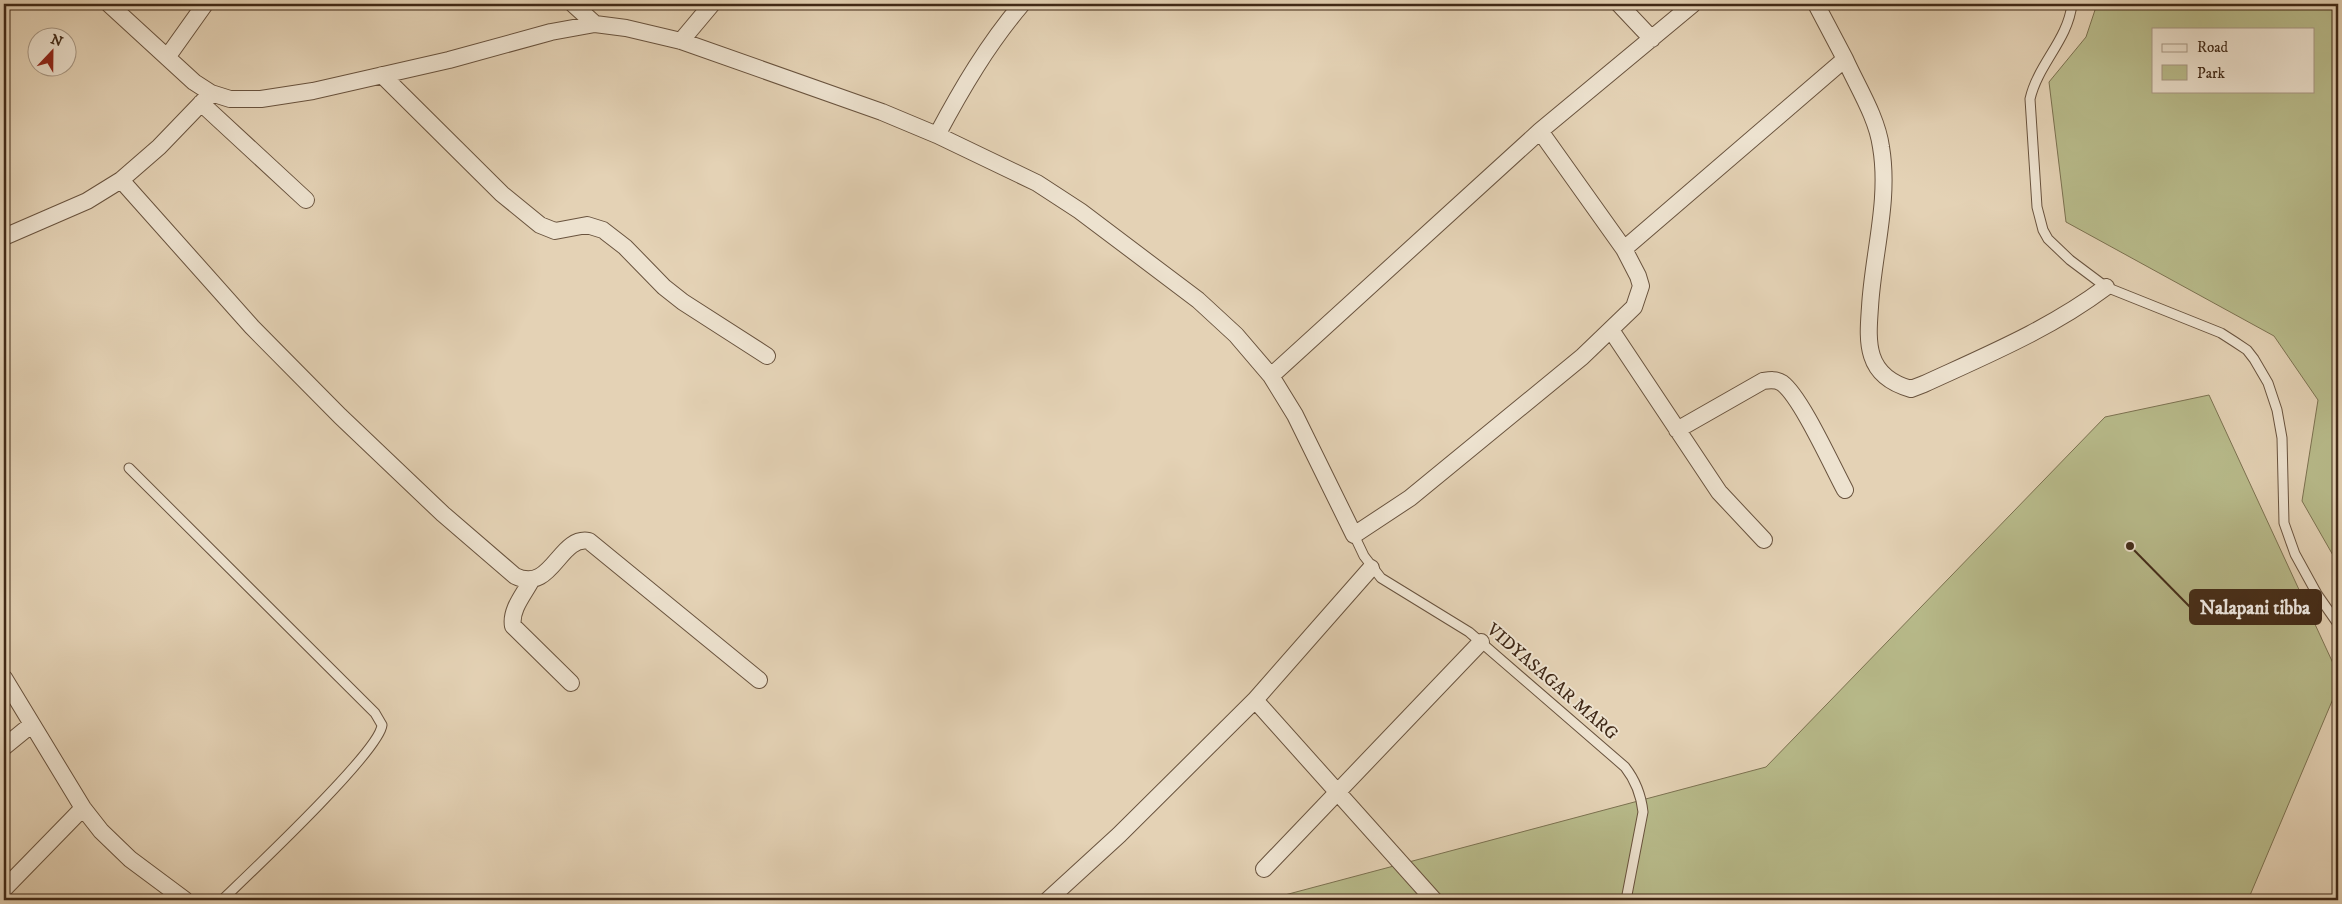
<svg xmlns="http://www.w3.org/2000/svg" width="2342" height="904" viewBox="0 0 2342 904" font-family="'IM FELL DW Pica',serif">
	<rect width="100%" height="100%" fill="#e4d2b5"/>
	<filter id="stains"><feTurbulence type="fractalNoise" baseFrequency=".004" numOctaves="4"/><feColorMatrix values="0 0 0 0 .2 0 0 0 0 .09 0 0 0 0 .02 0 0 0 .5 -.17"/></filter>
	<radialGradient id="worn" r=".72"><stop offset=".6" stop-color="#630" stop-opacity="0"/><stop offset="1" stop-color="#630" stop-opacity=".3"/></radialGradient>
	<path fill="#b8bb8b" stroke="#7c7251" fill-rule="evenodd" d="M 2097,4 L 2338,4 L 2338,564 L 2302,501 L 2318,400 L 2274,336 L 2066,222 L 2049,82 L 2086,37 ZM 2153,29 L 2313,29 L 2313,91 L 2153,91 Z
		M 2209,395 L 2338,674 L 2338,687 L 2248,900 L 1266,900 L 1766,767 L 2105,417 Z"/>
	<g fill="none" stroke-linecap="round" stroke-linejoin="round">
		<g stroke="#69533e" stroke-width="11">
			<path id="service" d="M 2072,4 C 2068,40 2038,64 2030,99 L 2037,207 L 2043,230 L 2048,239 L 2070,260 L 2106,287 L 2221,333 L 2235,342 L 2247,350 L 2254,359 L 2268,383 L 2277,410 L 2282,438 L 2284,523 L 2295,554 L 2317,594 L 2338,624
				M 129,468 L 375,713 L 382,725 C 380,751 248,875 222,900
				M 1354,535 L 1364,556 L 1381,578 L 1469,632 L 1625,767 C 1636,781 1641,794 1643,812 L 1626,900"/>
		</g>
		<g stroke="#69533e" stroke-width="18">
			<path id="minor" d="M 109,4 L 194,82 L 211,93 L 230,99 L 261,99 L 313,91 L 449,60 L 551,32 L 595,24 L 626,28 L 681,41 L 882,112 L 937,135 L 1037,183 L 1080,211 L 1198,300 L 1236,335 L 1271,376 L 1295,415 L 1354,535 L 1410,498 L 1582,357 L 1634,307 L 1641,286 L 1638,276 L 1624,249 L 1540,131
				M 573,4 L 595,24
				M 1619,4 L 1652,39
				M 681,41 L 712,4
				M 168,56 L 205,4
				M 1845,59 C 1857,86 1877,117 1881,147 C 1890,200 1873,254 1870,307 C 1869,322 1867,341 1872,356 C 1878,375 1893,384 1911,389 L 1924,384 C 1987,355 2050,329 2106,287
				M 382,75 L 502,194 L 540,225 L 555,231 L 587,225 L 603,230 L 625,247 L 664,287 L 683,302 L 767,356
				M 201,103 L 306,200
				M 937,135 C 962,88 988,44 1022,4
				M 121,180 L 252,327 L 340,416 L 443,514 L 515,576 C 552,594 559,535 589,541 L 759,680
				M 4,237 L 87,201 L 121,180 L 159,147 L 211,93
				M 1624,249 L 1845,59 L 1816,4
				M 1611,330 L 1719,492 L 1764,540
				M 1271,376 L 1540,131 L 1693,4
				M 1677,430 L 1763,381 C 1770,380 1776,379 1782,383 C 1801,397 1832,466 1845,490
				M 1371,568 L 1255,700 L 1434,900
				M 531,581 C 524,594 510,610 513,626 L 571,683
				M 4,678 L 83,808 L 101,831 L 130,859 L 185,900
				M 4,747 L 31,725
				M 1264,869 L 1481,642
				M 4,889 L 83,808
				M 1048,900 L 1119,835 L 1255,700"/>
		</g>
		<use href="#service" stroke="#ede2cf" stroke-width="9"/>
		<use href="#minor" stroke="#ede2cf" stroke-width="16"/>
	</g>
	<g text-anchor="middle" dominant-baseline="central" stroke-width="4" stroke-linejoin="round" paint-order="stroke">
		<g font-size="18" fill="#402917" stroke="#ede2cf">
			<text transform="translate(1552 682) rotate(41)">VIDYASAGAR MARG</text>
		</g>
	</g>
	<path fill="none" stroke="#402917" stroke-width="2" d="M2130 546L2190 607"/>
	<circle fill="#402917" stroke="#ede2cf" stroke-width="2" cx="2130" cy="546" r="5"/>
	<rect fill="#402917" stroke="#402917" stroke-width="2" x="2190" y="590" width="131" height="34" rx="5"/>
	<g font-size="19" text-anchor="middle" font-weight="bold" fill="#fff">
		<text x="2255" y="614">Nalapani tibba</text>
	</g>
	<rect width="2342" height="904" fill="none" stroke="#e4d2b5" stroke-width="20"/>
	<rect x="5" y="5" width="2332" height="894" fill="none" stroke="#402917" stroke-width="2.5"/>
	<rect x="10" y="10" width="2322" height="884" fill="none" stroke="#402917"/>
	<rect x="2152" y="28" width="162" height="65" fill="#ede2cf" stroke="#a89885"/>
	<rect x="2162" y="44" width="25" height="8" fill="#ede2cf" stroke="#a89885"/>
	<text x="2197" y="52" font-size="15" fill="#402917">Road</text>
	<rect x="2162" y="65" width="25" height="15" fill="#b8bb8b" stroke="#a89885"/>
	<text x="2197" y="78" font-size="15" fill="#402917">Park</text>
	<g transform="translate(52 52) rotate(22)"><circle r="24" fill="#ede2cf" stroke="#a89885"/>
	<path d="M0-4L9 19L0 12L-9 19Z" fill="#8f2418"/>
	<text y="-8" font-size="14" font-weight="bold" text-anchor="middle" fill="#402917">N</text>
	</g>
	<rect width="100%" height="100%" filter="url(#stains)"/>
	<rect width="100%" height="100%" fill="url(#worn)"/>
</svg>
